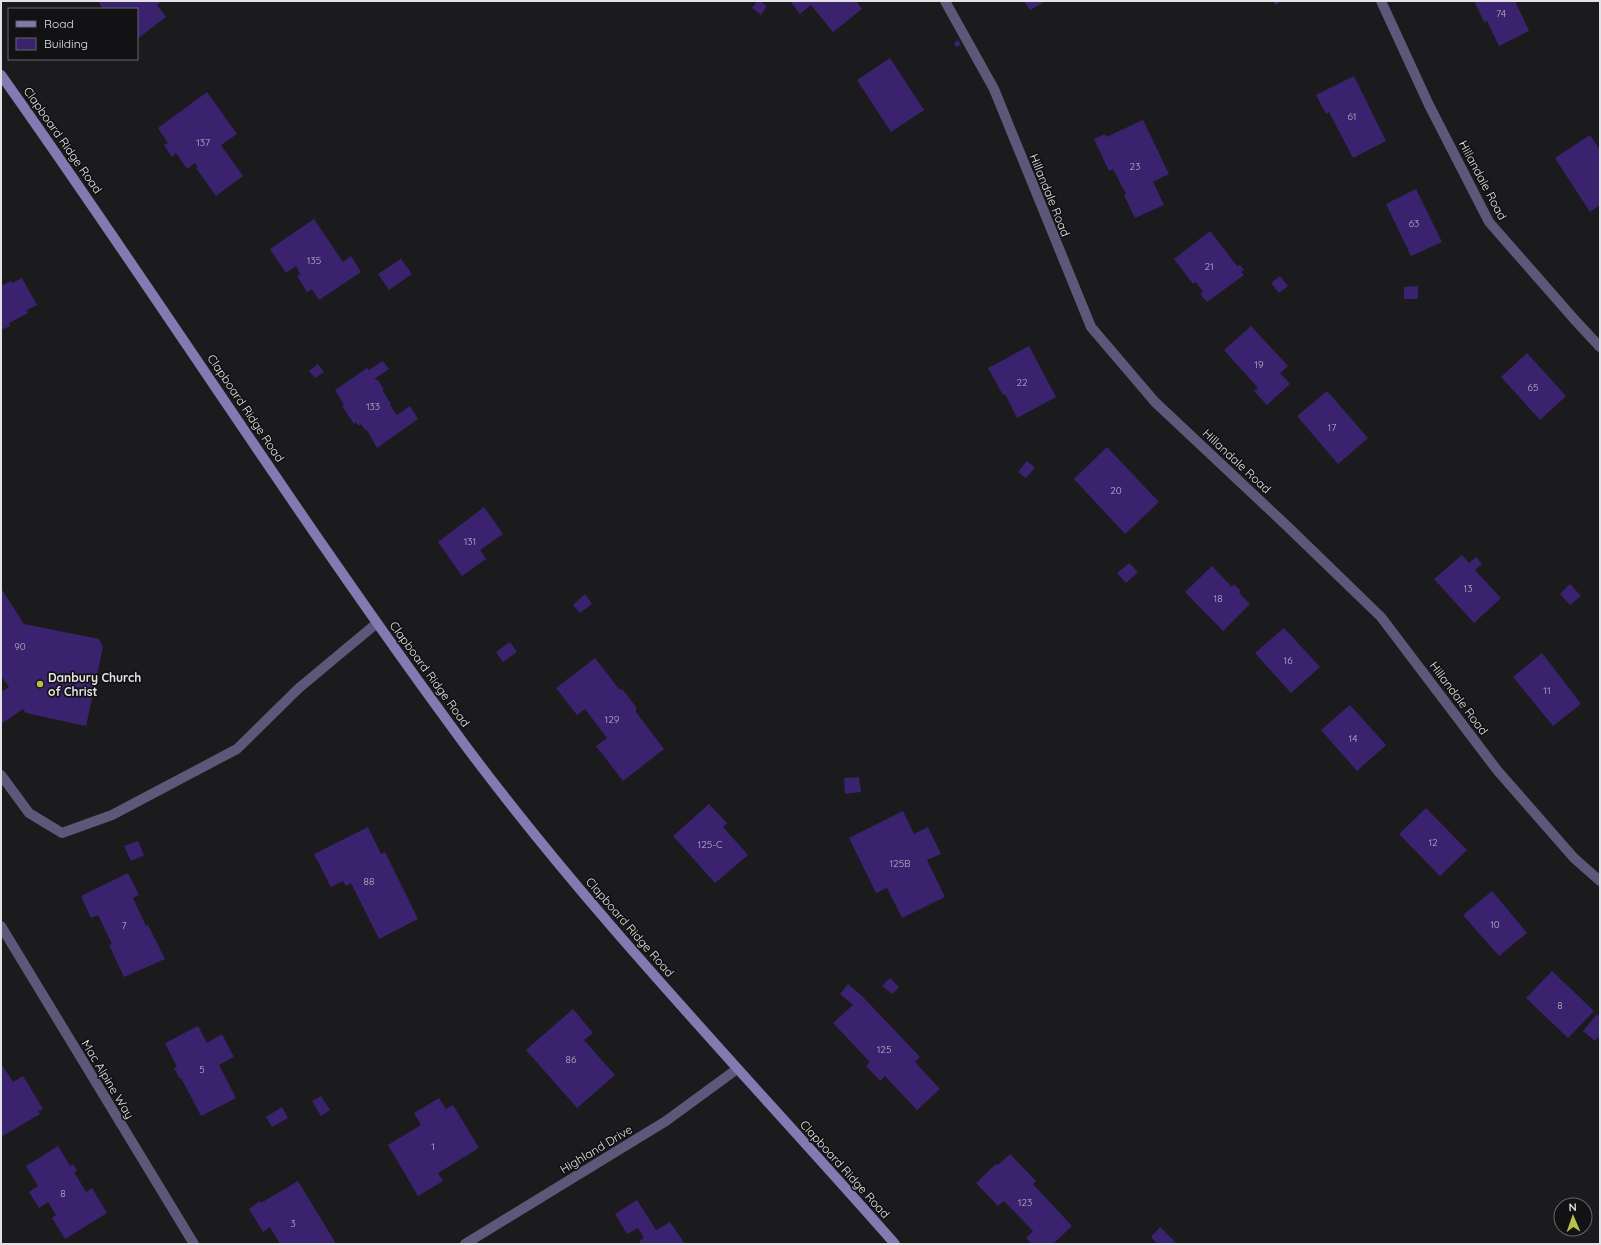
<svg xmlns="http://www.w3.org/2000/svg" width="1601" height="1245" viewBox="0 0 1601 1245" font-family="Quicksand,sans-serif">
	<rect width="100%" height="100%" fill="#1b1b1e"/>
	<path fill="#3b226e" d="M 98,1 L 162,1 L 157,5 L 166,17 L 137,39 L 137,9 L 103,9 Z
		M 757,1 L 760,1 L 767,6 L 761,15 L 752,8 Z
		M 790,1 L 856,1 L 862,9 L 833,32 L 811,5 L 800,14 Z
		M 1024,1 L 1046,1 L 1030,10 Z
		M 1273,1 L 1281,1 L 1276,5 Z
		M 1474,1 L 1515,1 L 1529,31 L 1499,46 L 1487,21 L 1484,22 Z
		M 958,40 L 961,45 L 956,47 L 954,43 Z
		M 890,58 L 924,110 L 891,132 L 857,80 Z
		M 1354,76 L 1386,141 L 1353,158 L 1329,112 L 1326,114 L 1316,95 Z
		M 207,92 L 237,134 L 221,145 L 243,176 L 216,196 L 196,168 L 198,167 L 195,163 L 187,169 L 176,153 L 172,157 L 164,145 L 168,143 L 158,128 Z
		M 1143,120 L 1169,174 L 1153,182 L 1164,205 L 1135,218 L 1124,195 L 1126,194 L 1113,169 L 1109,171 L 1094,139 L 1105,134 L 1106,137 Z
		M 1590,135 L 1600,150 L 1600,205 L 1590,212 L 1555,158 Z
		M 1416,189 L 1442,242 L 1411,256 L 1386,204 Z
		M 314,219 L 343,262 L 351,256 L 361,272 L 319,300 L 312,289 L 307,292 L 297,276 L 300,274 L 296,266 L 286,273 L 270,249 Z
		M 1210,231 L 1237,266 L 1240,265 L 1244,270 L 1241,272 L 1244,275 L 1207,302 L 1200,294 L 1203,292 L 1196,282 L 1193,284 L 1174,259 Z
		M 401,259 L 412,274 L 389,290 L 378,274 Z
		M 1280,276 L 1288,286 L 1279,293 L 1271,283 Z
		M 22,278 L 37,305 L 27,310 L 28,313 L 9,323 L 10,326 L 1,330 L 1,286 L 11,281 L 12,283 Z
		M 1418,286 L 1418,299 L 1404,299 L 1404,287 Z
		M 1251,326 L 1288,366 L 1280,373 L 1290,384 L 1267,405 L 1254,391 L 1258,388 L 1224,350 Z
		M 1029,346 L 1056,397 L 1017,418 L 1005,394 L 1003,395 L 988,368 Z
		M 1527,353 L 1566,396 L 1540,420 L 1501,377 Z
		M 383,361 L 389,369 L 374,379 L 378,380 L 383,388 L 383,391 L 391,404 L 390,405 L 397,415 L 410,406 L 418,419 L 377,448 L 367,430 L 366,431 L 361,424 L 359,426 L 356,422 L 354,424 L 342,406 L 344,405 L 335,390 L 367,368 L 369,370 Z
		M 318,364 L 324,372 L 315,378 L 309,371 Z
		M 1327,391 L 1368,438 L 1338,464 L 1297,416 Z
		M 1107,447 L 1159,502 L 1125,534 L 1074,479 Z
		M 1027,461 L 1035,468 L 1026,478 L 1018,472 Z
		M 484,507 L 503,534 L 480,550 L 486,559 L 462,576 L 438,542 Z
		M 1462,555 L 1469,563 L 1476,557 L 1482,564 L 1475,570 L 1501,598 L 1474,623 L 1434,579 Z
		M 1129,563 L 1138,572 L 1126,583 L 1117,573 Z
		M 1212,566 L 1232,587 L 1234,584 L 1241,591 L 1239,593 L 1250,604 L 1223,631 L 1185,592 Z
		M 1570,584 L 1581,596 L 1570,605 L 1560,594 Z
		M 1,588 L 24,624 L 99,639 L 103,647 L 86,726 L 26,713 L 23,709 L 1,724 L 1,692 L 9,687 L 1,676 Z
		M 585,594 L 592,604 L 580,613 L 573,605 Z
		M 1284,628 L 1320,667 L 1291,693 L 1255,653 Z
		M 510,642 L 517,652 L 503,662 L 496,652 Z
		M 1542,653 L 1581,704 L 1553,726 L 1513,677 Z
		M 595,658 L 619,689 L 623,690 L 636,707 L 636,712 L 664,749 L 623,781 L 596,746 L 607,738 L 585,709 L 577,715 L 556,688 Z
		M 1350,705 L 1386,745 L 1357,771 L 1321,730 Z
		M 859,777 L 861,792 L 845,794 L 844,778 Z
		M 709,804 L 727,823 L 723,827 L 748,855 L 715,883 L 673,836 Z
		M 1426,808 L 1467,850 L 1440,876 L 1399,834 Z
		M 903,811 L 914,834 L 928,827 L 941,854 L 927,860 L 945,897 L 902,918 L 887,888 L 876,893 L 849,838 Z
		M 368,827 L 381,854 L 385,852 L 418,919 L 379,939 L 351,883 L 346,886 L 343,881 L 331,887 L 314,854 Z
		M 138,841 L 144,855 L 131,861 L 124,846 Z
		M 128,873 L 139,895 L 133,898 L 146,926 L 148,925 L 165,959 L 124,977 L 109,945 L 112,944 L 98,915 L 91,918 L 81,896 Z
		M 1492,891 L 1527,933 L 1499,956 L 1463,915 Z
		M 1552,971 L 1594,1011 L 1568,1038 L 1526,998 Z
		M 890,978 L 899,987 L 892,994 L 882,986 Z
		M 848,984 L 862,996 L 920,1057 L 915,1062 L 940,1089 L 917,1110 L 885,1076 L 880,1081 L 866,1066 L 870,1062 L 833,1023 L 853,1005 L 840,994 Z
		M 573,1009 L 593,1033 L 584,1040 L 615,1075 L 577,1108 L 526,1050 Z
		M 1597,1014 L 1600,1017 L 1600,1035 L 1595,1041 L 1583,1031 Z
		M 198,1026 L 207,1043 L 222,1034 L 234,1057 L 219,1065 L 236,1098 L 201,1116 L 181,1078 L 180,1079 L 174,1068 L 177,1067 L 165,1043 Z
		M 1,1063 L 13,1082 L 23,1076 L 43,1109 L 38,1111 L 40,1114 L 1,1137 Z
		M 321,1096 L 330,1110 L 321,1116 L 312,1101 Z
		M 439,1098 L 446,1109 L 453,1105 L 479,1148 L 438,1173 L 443,1181 L 418,1196 L 388,1145 L 421,1125 L 414,1113 Z
		M 282,1107 L 288,1118 L 272,1127 L 266,1117 Z
		M 58,1146 L 70,1166 L 73,1164 L 77,1171 L 74,1172 L 86,1192 L 92,1188 L 107,1213 L 65,1239 L 52,1218 L 56,1215 L 48,1202 L 39,1208 L 29,1192 L 38,1186 L 26,1166 Z
		M 1010,1154 L 1036,1181 L 1033,1184 L 1072,1226 L 1053,1244 L 1032,1244 L 1026,1238 L 1033,1231 L 1004,1201 L 998,1206 L 976,1183 L 996,1164 L 998,1165 Z
		M 298,1181 L 335,1242 L 331,1244 L 280,1244 L 270,1227 L 263,1232 L 249,1209 L 260,1201 L 261,1203 Z
		M 637,1200 L 656,1230 L 670,1222 L 685,1244 L 641,1244 L 639,1241 L 644,1238 L 638,1228 L 627,1234 L 615,1214 Z
		M 1160,1227 L 1177,1244 L 1158,1244 L 1151,1237 Z"/>
	<g fill="none" stroke-linecap="round" stroke-linejoin="round">
		<path stroke="#5e577a" stroke-width="10" d="M 1,775 L 29,813 L 62,833 L 112,815 L 237,749 L 299,688 L 377,623"/>
		<path stroke="#5e577a" stroke-width="10" d="M 945,1 L 994,89 L 1091,327 L 1155,402 L 1287,526 L 1381,617 L 1497,770 L 1574,858 L 1600,881
			M 1381,1 L 1429,105 L 1489,222 L 1574,319 L 1600,347
			M 1,926 L 194,1244
			M 465,1244 L 666,1121 L 737,1069"/>
		<path stroke="#8479b0" stroke-width="10" d="M 1,75 C 158,296 303,526 465,745 C 596,921 750,1079 895,1244"/>
	</g>
	<circle fill="#b8c147" stroke="#121215" stroke-width="1.5" cx="40" cy="684" r="4"/>
	<g text-anchor="middle" dominant-baseline="central" stroke-width="3.5" stroke-linejoin="round" paint-order="stroke">
		<g font-size="10" fill="#b9b3c7">
			<text x="1501" y="13">74</text>
			<text x="1352" y="116">61</text>
			<text x="203" y="142">137</text>
			<text x="1135" y="166">23</text>
			<text x="1414" y="223">63</text>
			<text x="314" y="260">135</text>
			<text x="1209" y="266">21</text>
			<text x="1259" y="364">19</text>
			<text x="1022" y="382">22</text>
			<text x="1533" y="387">65</text>
			<text x="373" y="406">133</text>
			<text x="1332" y="427">17</text>
			<text x="1116" y="490">20</text>
			<text x="470" y="541">131</text>
			<text x="1468" y="588">13</text>
			<text x="1218" y="598">18</text>
			<text x="20" y="646">90</text>
			<text x="1288" y="660">16</text>
			<text x="1547" y="690">11</text>
			<text x="612" y="719">129</text>
			<text x="1353" y="738">14</text>
			<text x="1433" y="842">12</text>
			<text x="710" y="844">125-C</text>
			<text x="900" y="863">125B</text>
			<text x="369" y="881">88</text>
			<text x="1495" y="924">10</text>
			<text x="124" y="925">7</text>
			<text x="1560" y="1005">8</text>
			<text x="884" y="1049">125</text>
			<text x="571" y="1059">86</text>
			<text x="202" y="1069">5</text>
			<text x="433" y="1146">1</text>
			<text x="63" y="1193">8</text>
			<text x="1025" y="1202">123</text>
			<text x="293" y="1223">3</text>
		</g>
		<g font-size="12" fill="#e3e3e5" stroke="#121215">
			<text transform="translate(63 140) rotate(55)">Clapboard Ridge Road</text>
			<text transform="translate(1483 180) rotate(62)">Hillandale Road</text>
			<text transform="translate(1050 195) rotate(68)">Hillandale Road</text>
			<text transform="translate(246 408) rotate(56)">Clapboard Ridge Road</text>
			<text transform="translate(1237 461) rotate(43)">Hillandale Road</text>
			<text transform="translate(430 674) rotate(54)">Clapboard Ridge Road</text>
			<text transform="translate(1459 698) rotate(53)">Hillandale Road</text>
			<text transform="translate(630 927) rotate(49)">Clapboard Ridge Road</text>
			<text transform="translate(108 1079) rotate(59)">Mac Alpine Way</text>
			<text transform="translate(596 1149) rotate(-31)">Highland Drive</text>
			<text transform="translate(845 1169) rotate(48)">Clapboard Ridge Road</text>
		</g>
		<g font-size="12" font-weight="bold" fill="#e3e3e5" stroke="#121215" text-anchor="start">
			<text x="48" y="677">Danbury Church<tspan x="48" dy="14">of Christ</tspan></text>
		</g>
	</g>
	<rect width="1601" height="1245" fill="none" stroke="#e3e3e5" stroke-width="4"/>
	<rect x="8" y="8" width="130" height="52" fill="#121215" stroke="#666668"/>
	<rect x="16" y="21" width="20" height="6" fill="#8479b0" stroke="#666668"/>
	<text x="44" y="28" font-size="12" fill="#e3e3e5">Road</text>
	<rect x="16" y="38" width="20" height="12" fill="#3b226e" stroke="#666668"/>
	<text x="44" y="48" font-size="12" fill="#e3e3e5">Building</text>
	<g transform="translate(1573 1217) rotate(358)"><circle r="19" fill="#121215" stroke="#666668"/>
	<path d="M0-3L7 15L0 10L-7 15Z" fill="#b8c147"/>
	<text y="-6" font-size="11" font-weight="bold" text-anchor="middle" fill="#e3e3e5">N</text>
	</g>
</svg>
